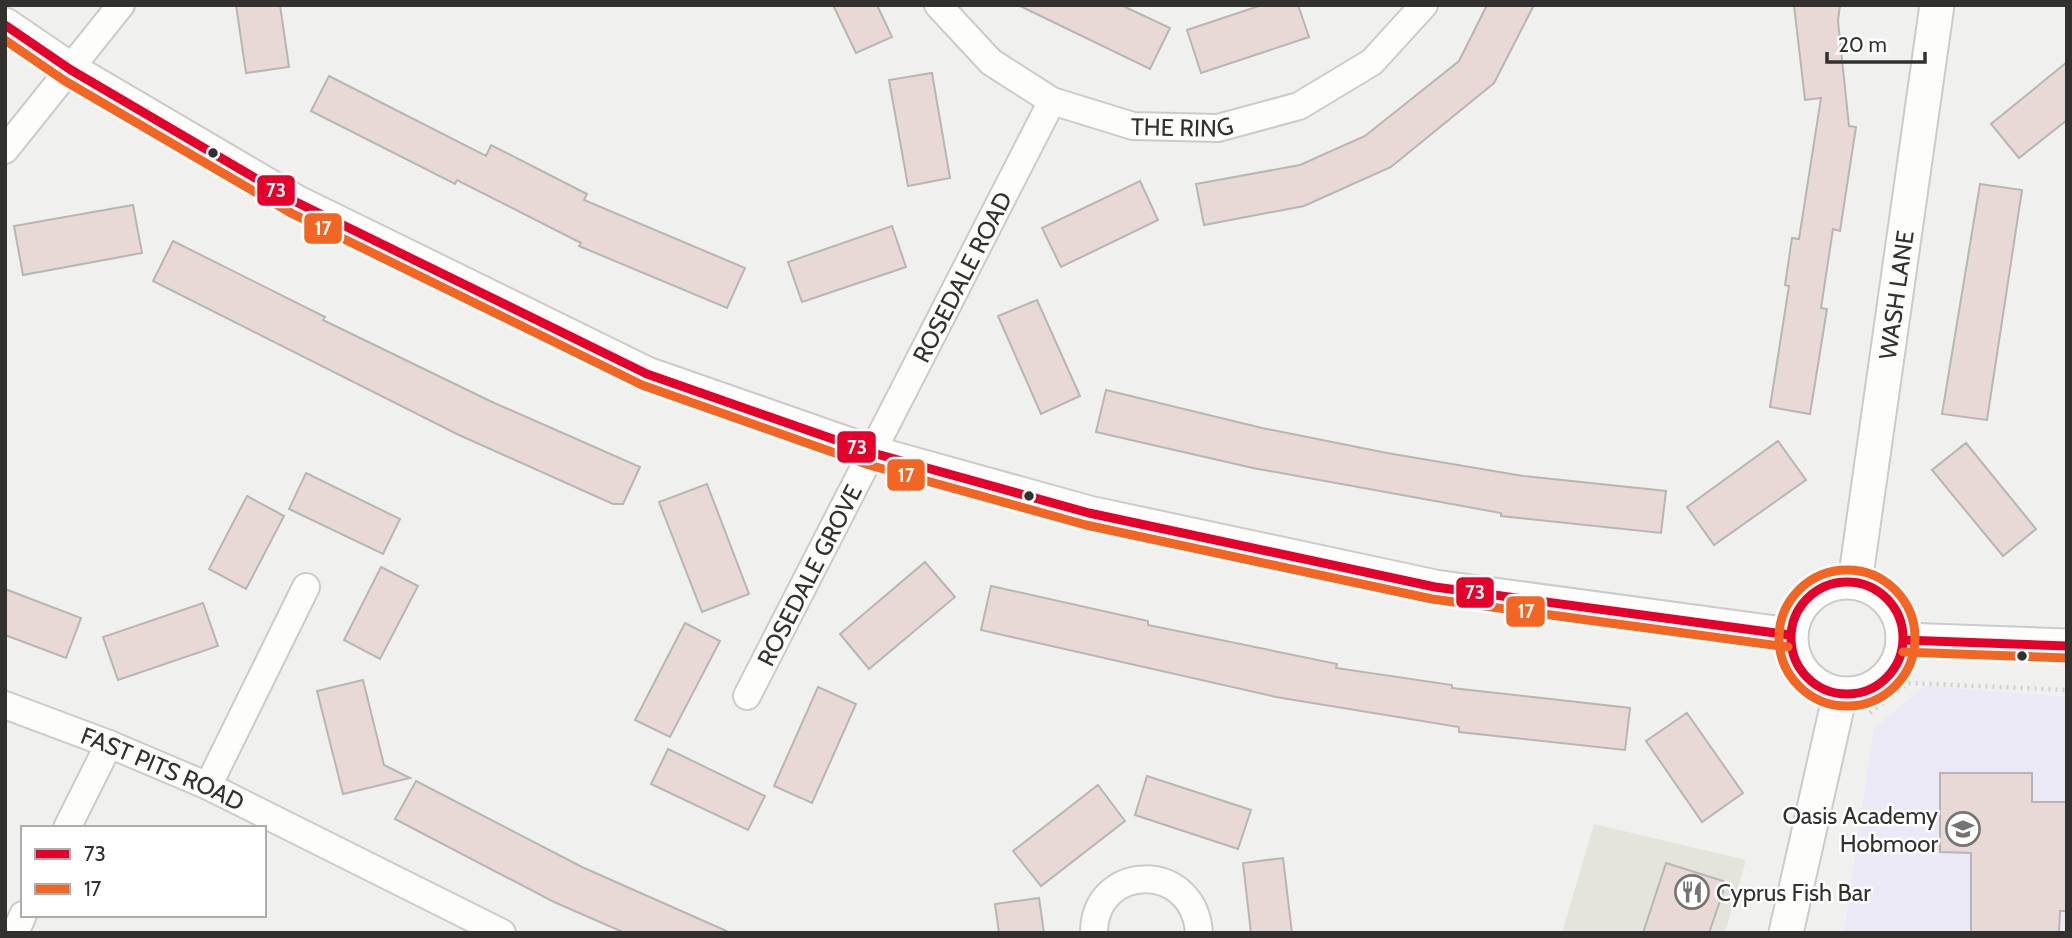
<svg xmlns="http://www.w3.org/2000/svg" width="2072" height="938" viewBox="0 0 2072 938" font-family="Cabin,sans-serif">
	<rect width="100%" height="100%" fill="#f0f0ee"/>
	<path fill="#e4e3dc" d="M 1594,824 L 1746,860 L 1725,933 L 1562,933 Z"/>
	<path fill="#eae9f5" d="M 1925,686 L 2067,697 L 2067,933 L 1844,933 L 1874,728 Z"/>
	<path fill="#e8d9d7" stroke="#b7b6b5" stroke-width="2" d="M 236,5 L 280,5 L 289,67 L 246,73 Z
		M 833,5 L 877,5 L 892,37 L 856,53 Z
		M 1018,5 L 1121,5 L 1170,28 L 1150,69 Z
		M 1262,5 L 1298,5 L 1309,37 L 1201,73 L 1187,30 Z
		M 1487,5 L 1534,5 L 1494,83 L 1391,167 L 1304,206 L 1204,225 L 1196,184 L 1300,165 L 1365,136 L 1459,61 Z
		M 1794,5 L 1840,5 L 1838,21 L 1849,126 L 1856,127 L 1840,231 L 1833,229 L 1821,308 L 1827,309 L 1810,414 L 1770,407 L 1789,286 L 1785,285 L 1792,238 L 1799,239 L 1821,98 L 1805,100 Z
		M 2067,62 L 2067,120 L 2019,158 L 1991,124 Z
		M 932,73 L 950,178 L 908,186 L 889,80 Z
		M 329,76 L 486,156 L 491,145 L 587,194 L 584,200 L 745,268 L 727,308 L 579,246 L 581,243 L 457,180 L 455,184 L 311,111 Z
		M 1140,181 L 1158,220 L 1061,267 L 1042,228 Z
		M 1980,184 L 2022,190 L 1987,420 L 1942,414 Z
		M 133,205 L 142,253 L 23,275 L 14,226 Z
		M 892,226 L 906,267 L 802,302 L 788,262 Z
		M 173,241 L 325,317 L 323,320 L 490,401 L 640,467 L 623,504 L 613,504 L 459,435 L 153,281 Z
		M 1037,300 L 1080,396 L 1041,414 L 998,316 Z
		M 1106,390 L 1262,428 L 1387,453 L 1523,476 L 1666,491 L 1661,533 L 1501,516 L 1501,513 L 1253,468 L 1096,432 Z
		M 1778,441 L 1806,480 L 1714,545 L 1687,507 Z
		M 1966,443 L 2036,529 L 2003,556 L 1932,470 Z
		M 306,473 L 400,519 L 383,554 L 289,509 Z
		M 707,484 L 749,594 L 702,612 L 659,502 Z
		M 247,496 L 284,516 L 246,589 L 209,569 Z
		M 925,562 L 955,597 L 869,669 L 840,634 Z
		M 381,567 L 418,586 L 380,659 L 344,640 Z
		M 991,586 L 1148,621 L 1148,625 L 1337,664 L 1336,668 L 1452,685 L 1452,688 L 1630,708 L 1625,750 L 1459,732 L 1459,727 L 1276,697 L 981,630 Z
		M 5,589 L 81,618 L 66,658 L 5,635 Z
		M 203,603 L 218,646 L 118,680 L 103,637 Z
		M 685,623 L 720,641 L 670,737 L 635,720 Z
		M 363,680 L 384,765 L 410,778 L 343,794 L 317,691 Z
		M 818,687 L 856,704 L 812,803 L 774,786 Z
		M 1687,713 L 1743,793 L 1702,822 L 1646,741 Z
		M 668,749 L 765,796 L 748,830 L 651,784 Z
		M 1940,773 L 2032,773 L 2032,802 L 2067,802 L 2067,911 L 2060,911 L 2059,933 L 1971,933 L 1971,853 L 1940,852 Z
		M 1147,776 L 1251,810 L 1238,849 L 1135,815 Z
		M 416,781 L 582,867 L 731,933 L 625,933 L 554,902 L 395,819 Z
		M 1098,785 L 1125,821 L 1041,886 L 1013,851 Z
		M 1283,858 L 1292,933 L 1251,933 L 1243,863 Z
		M 1666,863 L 1723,881 L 1723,892 L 1709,933 L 1643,933 Z
		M 1039,898 L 1044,933 L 999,933 L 995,904 Z"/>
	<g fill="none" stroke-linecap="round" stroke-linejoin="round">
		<g stroke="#cbcbc9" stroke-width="30">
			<g id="minor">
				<path id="s1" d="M 938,5 L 991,62 L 1052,101 L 1133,126 L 1218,128 L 1299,106 L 1372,62 L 1424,5"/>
				<path d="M 5,150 L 121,5"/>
				<path id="s2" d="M 747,696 L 1052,101"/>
				<path id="s3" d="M 5,705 L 109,744 L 208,786 L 502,933"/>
				<path d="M 208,786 L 306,587"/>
				<path d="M 67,828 L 109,744"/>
				<path d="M 15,933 L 23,915"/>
				<path d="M 1094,933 C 1094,863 1194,860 1199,933"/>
			</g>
		</g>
		<g stroke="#cbcbc9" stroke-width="37">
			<g id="tertiary">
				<path d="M 5,25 L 71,70 L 296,202 L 647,374 L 873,453 L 1089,513 L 1435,587 L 1790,635"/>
				<path id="s4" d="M 1855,582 L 1937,5"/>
				<circle cx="1847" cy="638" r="56"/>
				<path d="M 1903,640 L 2067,646"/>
				<path d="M 1786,933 L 1840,694"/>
			</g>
		</g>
		<path stroke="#d0d0cf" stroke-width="4.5" stroke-dasharray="2 5" stroke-linecap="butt" d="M 1870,713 L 1908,683 L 2067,690"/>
		<use href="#minor" stroke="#fdfdfc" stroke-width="26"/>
		<use href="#tertiary" stroke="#fdfdfc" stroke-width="33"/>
		<g stroke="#fff" stroke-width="14">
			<path id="bus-1" d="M 5,25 L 71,70 L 296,202 L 647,374 L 873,453 L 1089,513 L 1435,587 L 1790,635
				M1791 638a56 56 0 1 1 112 0a56 56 0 1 1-112 0Z
				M 1903,640 L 2067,646"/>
		</g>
		<g stroke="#fff" stroke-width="14">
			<path id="bus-2" d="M 5,40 L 65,81 L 291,213 L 642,385 L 869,465 L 1086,525 L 1432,599 L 1788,647
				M1779 638a68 68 0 1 1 136 0a68 68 0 1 1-136 0Z
				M 1903,652 L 2067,658"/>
		</g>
		<use href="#bus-1" stroke="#e4002b" stroke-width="9"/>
		<use href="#bus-2" stroke="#f26522" stroke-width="9"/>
	</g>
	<defs>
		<g id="school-ring" transform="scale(1.75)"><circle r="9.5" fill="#fff" stroke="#747472" stroke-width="1.5"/><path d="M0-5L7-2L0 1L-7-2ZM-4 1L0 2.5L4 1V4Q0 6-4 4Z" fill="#747472"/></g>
		<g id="restaurant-ring" transform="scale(1.75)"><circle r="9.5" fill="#fff" stroke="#747472" stroke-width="1.5"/><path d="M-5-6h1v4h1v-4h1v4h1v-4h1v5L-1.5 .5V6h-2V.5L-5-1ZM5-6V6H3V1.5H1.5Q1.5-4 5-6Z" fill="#747472"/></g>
	</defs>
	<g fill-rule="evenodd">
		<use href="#school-ring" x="1963" y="829"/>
		<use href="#restaurant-ring" x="1692" y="892"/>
	</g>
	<g fill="#323130" stroke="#fff" stroke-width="2.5">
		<circle cx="213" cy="153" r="6"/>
		<circle cx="1029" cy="496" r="6"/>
		<circle cx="2022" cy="656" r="6"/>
	</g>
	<g text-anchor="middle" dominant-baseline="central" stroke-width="5" stroke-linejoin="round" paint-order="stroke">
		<g font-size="24" fill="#323130" stroke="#fff">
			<text stroke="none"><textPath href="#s1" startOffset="284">THE RING</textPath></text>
			<text stroke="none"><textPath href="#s2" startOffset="471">ROSEDALE ROAD</textPath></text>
			<text stroke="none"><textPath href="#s4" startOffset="290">WASH LANE</textPath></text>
			<text stroke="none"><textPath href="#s2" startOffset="136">ROSEDALE GROVE</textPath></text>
			<text stroke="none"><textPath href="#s3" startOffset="170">FAST PITS ROAD</textPath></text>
		</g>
		<g font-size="24" fill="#323130" stroke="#fff" text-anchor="end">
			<text x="1938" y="815">Oasis Academy<tspan x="1938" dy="28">Hobmoor</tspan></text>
			<text x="1716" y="892" text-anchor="start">Cyprus Fish Bar</text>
		</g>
	</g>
	<g stroke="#fff" stroke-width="2.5">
		<rect x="256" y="174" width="40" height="33" rx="7" fill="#e4002b"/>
		<rect x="303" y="212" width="40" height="33" rx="7" fill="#f26522"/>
		<rect x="836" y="430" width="41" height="34" rx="7" fill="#e4002b"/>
		<rect x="886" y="458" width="40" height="34" rx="7" fill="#f26522"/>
		<rect x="1455" y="576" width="40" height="33" rx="7" fill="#e4002b"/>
		<rect x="1505" y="595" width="41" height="33" rx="7" fill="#f26522"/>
	</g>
	<g font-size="19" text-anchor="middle" font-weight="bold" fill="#fff">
		<text x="276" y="197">73</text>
		<text x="323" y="235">17</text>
		<text x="857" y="454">73</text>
		<text x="906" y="482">17</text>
		<text x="1475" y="599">73</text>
		<text x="1526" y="618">17</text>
	</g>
	<rect width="2072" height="938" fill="none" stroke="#323130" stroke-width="14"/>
	<rect x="21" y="826" width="245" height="91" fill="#ffffff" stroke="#adadac" stroke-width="2"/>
	<rect x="35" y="849" width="35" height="10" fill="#e4002b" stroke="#adadac" stroke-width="2"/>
	<text x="84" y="861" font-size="21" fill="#323130">73</text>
	<rect x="35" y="884" width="35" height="10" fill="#f26522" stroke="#adadac" stroke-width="2"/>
	<text x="84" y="896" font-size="21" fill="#323130">17</text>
	<path d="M1827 52v10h98v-10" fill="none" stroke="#323130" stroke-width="3.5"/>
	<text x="1838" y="52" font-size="21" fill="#323130" stroke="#ffffff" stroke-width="5" paint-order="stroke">20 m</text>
</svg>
